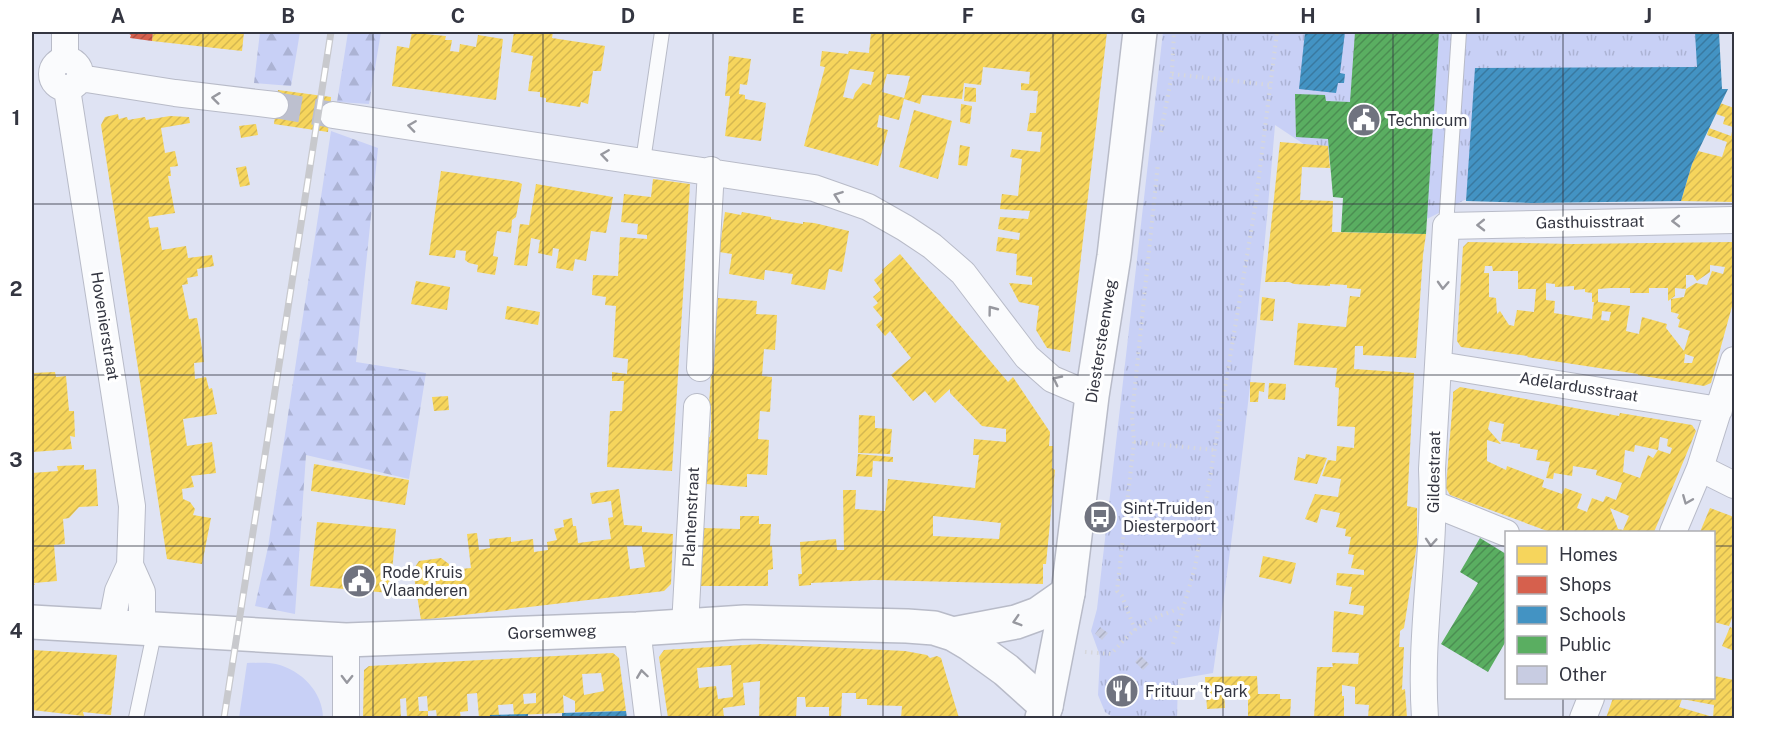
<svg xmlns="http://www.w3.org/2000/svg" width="1766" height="750" viewBox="0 0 1766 750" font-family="'Public Sans',sans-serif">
	<defs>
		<pattern id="forest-firs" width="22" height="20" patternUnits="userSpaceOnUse" patternTransform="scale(1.5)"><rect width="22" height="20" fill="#c8d0f6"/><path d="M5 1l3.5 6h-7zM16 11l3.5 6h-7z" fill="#acb3d4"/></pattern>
		<pattern id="park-tufts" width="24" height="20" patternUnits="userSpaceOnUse" patternTransform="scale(1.5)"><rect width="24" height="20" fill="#c8d0f6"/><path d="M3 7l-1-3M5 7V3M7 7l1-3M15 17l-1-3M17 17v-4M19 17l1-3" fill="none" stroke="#acb3d4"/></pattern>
		<pattern id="homes-hatch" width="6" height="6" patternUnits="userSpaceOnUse" patternTransform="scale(1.5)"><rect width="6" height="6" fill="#f6d55c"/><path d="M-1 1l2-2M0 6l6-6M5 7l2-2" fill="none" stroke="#d4b751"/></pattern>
		<pattern id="shops-hatch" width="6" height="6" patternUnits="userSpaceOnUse" patternTransform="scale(1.5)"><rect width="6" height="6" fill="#d6604d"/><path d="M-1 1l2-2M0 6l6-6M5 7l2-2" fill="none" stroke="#ae5042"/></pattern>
		<pattern id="schools-hatch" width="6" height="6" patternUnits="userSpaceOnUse" patternTransform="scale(1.5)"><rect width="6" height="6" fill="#4393c3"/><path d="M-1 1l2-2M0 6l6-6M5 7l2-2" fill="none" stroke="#3979a0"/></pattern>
		<pattern id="public-hatch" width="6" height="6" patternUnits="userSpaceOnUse" patternTransform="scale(1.5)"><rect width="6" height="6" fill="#5aae61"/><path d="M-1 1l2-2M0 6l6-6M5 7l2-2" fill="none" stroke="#4b8e52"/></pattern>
		<pattern id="building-hatch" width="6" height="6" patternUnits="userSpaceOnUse" patternTransform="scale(1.5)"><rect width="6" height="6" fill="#c8cce2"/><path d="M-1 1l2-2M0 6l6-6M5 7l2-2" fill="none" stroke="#acb0c3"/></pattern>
	</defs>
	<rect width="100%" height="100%" fill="#dfe3f3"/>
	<path fill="#c8d0f6" d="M 247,663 C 256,663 267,662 276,664 C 301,670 323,692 323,718 L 239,718 Z"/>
	<path fill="url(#forest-firs)" d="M 260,32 L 300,32 L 291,86 L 254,83 Z
		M 348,32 L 381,32 L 369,104 L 337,102 Z
		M 331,131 L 378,148 L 356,362 L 426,373 L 409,479 L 306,455 L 295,614 L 255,606 L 268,547 Z"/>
	<path fill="url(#park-tufts)" d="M 1163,32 L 1711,32 L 1710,76 L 1421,222 L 1275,125 C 1260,308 1240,491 1213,673 L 1178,679 L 1177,718 L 1114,718 L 1105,712 L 1098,695 L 1100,656 L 1091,631 L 1097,609 Z"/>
	<path fill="url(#homes-hatch)" fill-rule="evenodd" d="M 153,32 L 244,32 L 242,51 L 152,41 Z
		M 412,32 L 425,32 L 425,34 L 446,36 L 445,40 L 452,40 L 450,51 L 459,52 L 460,44 L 476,47 L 478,35 L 503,39 L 496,100 L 392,86 L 397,46 L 409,48 Z
		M 514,32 L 553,32 L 552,38 L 605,46 L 601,71 L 593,71 L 588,104 L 581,102 L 580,107 L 546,102 L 546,98 L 540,97 L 540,92 L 528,91 L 533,56 L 511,52 Z
		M 871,32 L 1107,32 L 1070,352 L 1047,348 L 1036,330 L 1039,306 L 1019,302 L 1009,283 L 1032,285 L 1032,277 L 1016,275 L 1017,254 L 996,251 L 998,237 L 1019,240 L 1020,233 L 998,229 L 1000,217 L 1028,219 L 1030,211 L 1000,209 L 1002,194 L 1018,196 L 1022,159 L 1010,157 L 1012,149 L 1040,152 L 1042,132 L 1027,131 L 1030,113 L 1036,113 L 1038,91 L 1021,90 L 1021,83 L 1029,84 L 1030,72 L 983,67 L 981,85 L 964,83 L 962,99 L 922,95 L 920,104 L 904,99 L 899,120 L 879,115 L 877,127 L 888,130 L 878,166 L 804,146 L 825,67 L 820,66 L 822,51 L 848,54 L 849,51 L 869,53 ZM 850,69 L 874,72 L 871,85 L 863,83 L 855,93 L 853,99 L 843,97 ZM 887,74 L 910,76 L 904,98 L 882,92 Z
		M 729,56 L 751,59 L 747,85 L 740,84 L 739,94 L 745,95 L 745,99 L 766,103 L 761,141 L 725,136 L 730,96 L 725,96 Z
		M 965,87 L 976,88 L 976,102 L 964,101 Z
		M 278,90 L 331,97 L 328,132 L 274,124 Z
		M 1720,103 L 1734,108 L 1734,202 L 1681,201 L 1692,164 L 1698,151 L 1722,157 L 1727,142 L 1707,135 L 1709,128 L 1731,136 L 1733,127 L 1723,124 L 1725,117 L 1716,114 Z
		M 961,104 L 972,106 L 970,124 L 960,122 Z
		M 914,110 L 952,121 L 938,179 L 899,167 Z
		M 118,114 L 119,119 L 127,117 L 128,120 L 145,117 L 146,120 L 170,116 L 189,117 L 190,123 L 161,128 L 165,153 L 175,151 L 178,166 L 170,167 L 171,176 L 168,176 L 175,213 L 148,217 L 150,228 L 158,227 L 162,250 L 186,246 L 188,258 L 212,255 L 214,266 L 197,269 L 198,276 L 187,278 L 188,284 L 182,285 L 189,319 L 197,318 L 201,342 L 204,362 L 194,363 L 195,379 L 206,377 L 209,389 L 212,388 L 217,414 L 183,419 L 187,446 L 212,442 L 216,473 L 191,476 L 194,487 L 182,489 L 183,499 L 190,502 L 195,509 L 193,515 L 211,518 L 202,564 L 167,559 L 101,125 L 105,117 Z
		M 256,124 L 258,135 L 241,138 L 239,126 Z
		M 1280,142 L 1328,146 L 1330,168 L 1302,167 L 1300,200 L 1333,201 L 1332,232 L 1426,234 L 1423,255 L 1416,358 L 1363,355 L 1363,346 L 1355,346 L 1354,369 L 1414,373 L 1407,506 L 1417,508 L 1417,544 L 1404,628 L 1400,631 L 1399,647 L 1404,647 L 1402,690 L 1405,689 L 1407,718 L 1368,718 L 1369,705 L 1355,704 L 1355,687 L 1342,685 L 1342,696 L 1344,696 L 1344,718 L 1314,718 L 1317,667 L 1333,667 L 1332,663 L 1358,664 L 1359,653 L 1332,652 L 1334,611 L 1363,615 L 1364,606 L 1349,604 L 1352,587 L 1336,585 L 1337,573 L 1364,575 L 1364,570 L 1351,568 L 1354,555 L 1348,554 L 1351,537 L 1345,536 L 1346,529 L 1336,527 L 1340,513 L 1321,509 L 1317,523 L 1305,519 L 1315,494 L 1338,497 L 1341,479 L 1322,476 L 1328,460 L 1336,461 L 1337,446 L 1354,448 L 1355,427 L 1337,426 L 1339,388 L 1335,387 L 1337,368 L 1294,365 L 1298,323 L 1346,327 L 1350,296 L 1360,297 L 1361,289 L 1347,288 L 1347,285 L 1330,284 L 1330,286 L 1294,284 L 1289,282 L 1265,282 Z
		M 960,145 L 970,147 L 967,166 L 958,165 Z
		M 246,166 L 250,185 L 240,187 L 236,168 Z
		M 441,171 L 518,182 L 522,184 L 516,217 L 512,220 L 511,233 L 497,231 L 493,256 L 498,257 L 495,275 L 477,272 L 478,265 L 469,263 L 465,260 L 466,251 L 456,250 L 455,258 L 429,255 Z
		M 653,179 L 690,184 L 672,471 L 607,467 L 610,411 L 622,411 L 624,381 L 612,381 L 612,372 L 627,374 L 628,359 L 613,357 L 616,306 L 605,305 L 606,297 L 592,295 L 593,275 L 618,276 L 620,237 L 647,239 L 647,235 L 637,234 L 638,224 L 621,222 L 624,194 L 651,197 Z
		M 536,184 L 613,197 L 606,233 L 591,231 L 586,261 L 575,259 L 573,271 L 556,268 L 559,249 L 553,248 L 552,256 L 538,253 L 540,240 L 531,238 L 527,266 L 514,265 L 520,224 L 529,225 Z
		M 725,212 L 741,215 L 742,212 L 753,214 L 771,217 L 771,219 L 803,224 L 803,222 L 814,223 L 849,231 L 842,272 L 829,269 L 825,290 L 791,284 L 793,274 L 765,270 L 764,280 L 729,274 L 732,254 L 719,252 Z
		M 1468,242 L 1572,244 L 1734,242 L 1734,299 L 1711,383 L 1704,386 L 1638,375 L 1638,374 L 1527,357 L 1528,356 L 1461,347 L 1457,341 L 1463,247 ZM 1710,265 L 1725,267 L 1723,274 L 1712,271 L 1707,285 L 1696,283 L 1686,289 L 1684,297 L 1671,299 L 1671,312 L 1679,314 L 1677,318 L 1680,320 L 1678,327 L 1690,331 L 1684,351 L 1666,328 L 1667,324 L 1642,317 L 1639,334 L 1626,331 L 1630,306 L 1598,302 L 1598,289 L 1611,288 L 1630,288 L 1630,293 L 1649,293 L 1649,288 L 1668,288 L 1668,301 L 1675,296 L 1675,288 L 1686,289 L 1686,275 L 1693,275 L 1697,281 L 1710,272 ZM 1485,266 L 1492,266 L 1493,271 L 1518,271 L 1518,289 L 1536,289 L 1534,312 L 1517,310 L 1514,326 L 1509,325 L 1500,311 L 1497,314 L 1496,298 L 1489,297 L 1489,273 L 1484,273 ZM 1546,283 L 1555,284 L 1555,287 L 1574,286 L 1574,290 L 1585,289 L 1585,292 L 1592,293 L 1592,302 L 1594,302 L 1592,319 L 1554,313 L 1555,301 L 1546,300 ZM 1602,311 L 1611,312 L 1609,321 L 1601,320 ZM 1685,354 L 1694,357 L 1692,363 L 1684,363 Z
		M 900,254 L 1008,382 L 1013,377 L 1050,432 L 1049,446 L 1053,446 L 1052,468 L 1055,470 L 1046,564 L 1043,564 L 1043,584 L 874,580 L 811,583 L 811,585 L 799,586 L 798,574 L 802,574 L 800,542 L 836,539 L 837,550 L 844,550 L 843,490 L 856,490 L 855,509 L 885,511 L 888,479 L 975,488 L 979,455 L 973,455 L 974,439 L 1006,442 L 1006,429 L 982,426 L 950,393 L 950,389 L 935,403 L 925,391 L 913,401 L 891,375 L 911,358 L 890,331 L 885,336 L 876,325 L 883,319 L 873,307 L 878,303 L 873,297 L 881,290 L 874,280 L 883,272 L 882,270 ZM 933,516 L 1001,523 L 999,539 L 933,536 Z
		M 416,281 L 450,287 L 447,310 L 411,304 Z
		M 1262,297 L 1275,299 L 1273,321 L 1260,320 Z
		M 718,298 L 757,301 L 756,314 L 777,315 L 775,350 L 764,349 L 762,376 L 772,377 L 770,412 L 760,411 L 758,439 L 769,440 L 767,475 L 747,474 L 747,487 L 706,484 L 707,437 L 710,437 L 711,429 L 711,406 L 709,405 L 711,375 L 713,375 L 715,343 L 713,343 L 715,313 L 717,313 Z
		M 507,306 L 540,312 L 538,325 L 505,319 Z
		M 55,372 L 56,377 L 66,376 L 69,411 L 74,411 L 75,437 L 70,436 L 72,449 L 33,452 L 32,373 Z
		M 1250,382 L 1265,383 L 1264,392 L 1259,391 L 1258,402 L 1250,402 Z
		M 1269,383 L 1286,384 L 1285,400 L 1268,399 Z
		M 1460,387 L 1619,416 L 1620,413 L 1692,425 L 1696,431 L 1654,532 L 1550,532 L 1450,495 L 1446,488 L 1453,398 L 1453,392 ZM 1490,421 L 1504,424 L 1501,441 L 1520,444 L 1520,447 L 1538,450 L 1536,460 L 1550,462 L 1546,478 L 1553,479 L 1554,473 L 1572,476 L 1573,466 L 1597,470 L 1596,475 L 1622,483 L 1616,500 L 1606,496 L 1603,502 L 1592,498 L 1587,512 L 1577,508 L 1582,494 L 1565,488 L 1562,494 L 1542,487 L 1544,480 L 1507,466 L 1506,470 L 1487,461 L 1487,440 L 1501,444 L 1488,429 ZM 1660,437 L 1668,439 L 1667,446 L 1672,448 L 1670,454 L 1658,450 L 1653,458 L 1648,455 L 1640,478 L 1623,472 L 1625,450 L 1634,452 L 1635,445 L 1658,450 ZM 1610,508 L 1629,516 L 1623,530 L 1618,529 Z
		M 448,396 L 449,410 L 434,411 L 432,397 Z
		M 859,415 L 875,416 L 875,428 L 892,429 L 890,454 L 858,453 Z
		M 858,454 L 893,457 L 893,462 L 873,461 L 872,477 L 856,476 Z
		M 1306,454 L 1327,458 L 1317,484 L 1294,480 L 1298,457 L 1305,459 Z
		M 314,464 L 409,480 L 405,505 L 311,491 Z
		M 84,465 L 84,470 L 96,469 L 98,506 L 79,507 L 69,518 L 63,519 L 65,544 L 54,545 L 57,581 L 34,583 L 35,585 L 32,585 L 32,473 L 58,471 L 57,466 Z
		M 619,489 L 624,525 L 642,526 L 642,532 L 673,534 L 671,584 L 664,591 L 421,620 L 413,570 L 419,561 L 441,558 L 449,564 L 450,570 L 471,568 L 467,534 L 477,533 L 479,550 L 490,548 L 489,539 L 511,537 L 511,542 L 533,539 L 534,552 L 548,550 L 547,542 L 557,540 L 554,529 L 564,527 L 563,520 L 572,518 L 573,526 L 576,526 L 578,543 L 611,539 L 608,518 L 613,517 L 611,501 L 592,504 L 590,493 ZM 627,546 L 642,546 L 645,567 L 630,569 Z
		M 1710,508 L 1734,517 L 1734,613 L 1729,626 L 1714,622 L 1714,532 L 1700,532 Z
		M 740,516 L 759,516 L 759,524 L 771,524 L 770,546 L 772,546 L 773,569 L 768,570 L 768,586 L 701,586 L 702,528 L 740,529 Z
		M 317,522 L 396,529 L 390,593 L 310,586 Z
		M 1263,556 L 1296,563 L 1291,584 L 1259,577 Z
		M 1730,627 L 1734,629 L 1734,651 L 1722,646 Z
		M 761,644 L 905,651 L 927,655 L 930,658 L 937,656 L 941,658 L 959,718 L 901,718 L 902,706 L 867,705 L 867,699 L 856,699 L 856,693 L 842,693 L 841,718 L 829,718 L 829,707 L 806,707 L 805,697 L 797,697 L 796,718 L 759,718 L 760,681 L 743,683 L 745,705 L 723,708 L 724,718 L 668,718 L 659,657 L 664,650 ZM 731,665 L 733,697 L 718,699 L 716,686 L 699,688 L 697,668 Z
		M 32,650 L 117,655 L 111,715 L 83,712 L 84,716 L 32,710 Z
		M 613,653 L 619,658 L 626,711 L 575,712 L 575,701 L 563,695 L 564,713 L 514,715 L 513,704 L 498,705 L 499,715 L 490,715 L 490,718 L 479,718 L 477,693 L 467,694 L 468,711 L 460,712 L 461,718 L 437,718 L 436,710 L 428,711 L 427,696 L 418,697 L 419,711 L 428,711 L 428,718 L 407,718 L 406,698 L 400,699 L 401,718 L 363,718 L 364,670 L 369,666 ZM 601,673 L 604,691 L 584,695 L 582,674 ZM 536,693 L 536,703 L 524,704 L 523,694 Z
		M 1257,676 L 1258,694 L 1280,694 L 1280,699 L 1291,699 L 1290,718 L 1248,718 L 1248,694 L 1224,694 L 1225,708 L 1207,709 L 1205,677 Z
		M 1714,676 L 1734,680 L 1734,718 L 1606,718 L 1613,698 L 1714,698 ZM 1682,699 L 1714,705 L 1713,717 L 1679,707 Z"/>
	<path fill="url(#shops-hatch)" d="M 126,32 L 153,32 L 152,41 L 130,38 L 131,35 Z
		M 1116,679 L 1128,679 L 1127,703 L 1115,703 Z"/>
	<path fill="url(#schools-hatch)" d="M 1305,32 L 1345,32 L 1340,73 L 1345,74 L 1344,83 L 1338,83 L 1336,93 L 1299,89 Z
		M 1695,32 L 1719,32 L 1722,89 L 1728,89 L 1692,164 L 1681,201 L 1531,203 L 1466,201 L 1475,68 L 1697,67 Z
		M 626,711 L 627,718 L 562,718 L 562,713 Z
		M 528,714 L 528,718 L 490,718 L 490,715 Z"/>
	<path fill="url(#public-hatch)" d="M 1355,32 L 1439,32 L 1426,234 L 1341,232 L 1343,198 L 1333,197 L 1328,139 L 1296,137 L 1295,94 L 1325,95 L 1326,101 L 1350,102 Z
		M 1480,538 L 1506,554 L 1506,641 L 1488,672 L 1441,644 L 1478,583 L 1460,572 Z"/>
	<path fill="url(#building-hatch)" d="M 1100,627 L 1108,633 L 1102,640 L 1095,634 Z
		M 1141,656 L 1149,664 L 1143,670 L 1135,662 Z"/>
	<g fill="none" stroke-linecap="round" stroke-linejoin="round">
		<path stroke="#bdc0cf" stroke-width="26" stroke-dasharray="26 13" stroke-linecap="butt" d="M 275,105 L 333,115"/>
		<g stroke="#b8bbc8" stroke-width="16">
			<path id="service" d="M 643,161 L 662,32
				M 1446,226 L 1459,32
				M 136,718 L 155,629"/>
		</g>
		<g stroke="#b8bbc8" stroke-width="28">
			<path id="minor" d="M52 74a14 14 0 1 1 28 0a14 14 0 1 1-28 0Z
				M 65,60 L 65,32
				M 80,78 L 175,93 L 275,105
				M 67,89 L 132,506 L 130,565 L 118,591 L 111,627
				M 333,115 L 814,188 L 868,207 L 905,228 L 932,246 L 963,273 L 1027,357 L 1052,379 L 1092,396
				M 1439,365 L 1719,410
				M 700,368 L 711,170
				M 1700,468 L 1734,485
				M 1434,504 L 1506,533
				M 1673,532 L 1700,468 L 1734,360
				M 130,565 L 142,592 L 142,628
				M 685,626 L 697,407
				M 637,629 L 648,718
				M 346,718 L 346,640
				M 1425,718 C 1419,635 1436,552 1432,469 L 1446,226 L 1734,220
				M 1583,718 L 1591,698"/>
		</g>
		<g stroke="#b8bbc8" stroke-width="36">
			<path id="tertiary" d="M 32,622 L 346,640 L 637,629 L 745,622 L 907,626 L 934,628 L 953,634 L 970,644 L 1006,670 L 1046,706 L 1042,718
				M 953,634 L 1016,622 L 1038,614 L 1068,593"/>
		</g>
		<g stroke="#b8bbc8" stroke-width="36">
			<path id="secondary" d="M 1046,706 L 1068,593 L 1092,396 L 1114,256 L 1140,32"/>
		</g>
		<path stroke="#d6d7dc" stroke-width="4" stroke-dasharray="1.5 4.5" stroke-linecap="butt" d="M 1172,74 L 1270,85
			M 1161,132 L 1172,74 L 1174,32
			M 1134,442 L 1215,450
			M 1135,630 L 1122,596 L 1117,591 L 1134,442 L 1132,415 L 1158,163
			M 1173,644 L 1195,567 L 1255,208 L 1277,32
			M 1085,652 L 1111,654 C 1122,642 1133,629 1147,622 C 1157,616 1170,613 1181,607"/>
		<use href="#service" stroke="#fafbfd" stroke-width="14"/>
		<use href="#minor" stroke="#fafbfd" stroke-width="26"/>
		<use href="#tertiary" stroke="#fafbfd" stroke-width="33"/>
		<use href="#secondary" stroke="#fafbfd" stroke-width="33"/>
		<g stroke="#c8c9cd" stroke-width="7">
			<path id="rail" d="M 224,718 L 331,32"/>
		</g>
		<use href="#rail" stroke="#fff" stroke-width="4.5" stroke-dasharray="14" stroke-linecap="butt"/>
	</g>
	<defs><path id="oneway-chevron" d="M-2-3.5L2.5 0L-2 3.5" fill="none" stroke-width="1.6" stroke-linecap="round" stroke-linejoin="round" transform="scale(1.5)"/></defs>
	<g stroke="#97989f">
		<use href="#oneway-chevron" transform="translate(216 98) rotate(-173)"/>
		<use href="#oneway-chevron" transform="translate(412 126) rotate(-172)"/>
		<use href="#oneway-chevron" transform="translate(605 155) rotate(-172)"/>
		<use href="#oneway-chevron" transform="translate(838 196) rotate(-160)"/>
		<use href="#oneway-chevron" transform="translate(1676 221) rotate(179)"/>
		<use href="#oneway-chevron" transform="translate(1481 225) rotate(179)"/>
		<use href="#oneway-chevron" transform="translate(1443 285) rotate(93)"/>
		<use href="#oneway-chevron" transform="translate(992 310) rotate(-127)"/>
		<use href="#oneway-chevron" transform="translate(1057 380) rotate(-153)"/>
		<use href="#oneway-chevron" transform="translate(1687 500) rotate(112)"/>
		<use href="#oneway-chevron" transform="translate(1431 542) rotate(94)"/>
		<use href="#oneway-chevron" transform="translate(1017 621) rotate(163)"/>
		<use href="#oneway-chevron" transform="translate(642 674) rotate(-98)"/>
		<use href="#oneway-chevron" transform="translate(347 679) rotate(91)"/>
	</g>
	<path fill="none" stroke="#343641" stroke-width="1.5" stroke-opacity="0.55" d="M 203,32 L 203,718M 373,32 L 373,718M 543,32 L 543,718M 713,32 L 713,718M 883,32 L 883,718M 1053,32 L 1053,718M 1223,32 L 1223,718M 1393,32 L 1393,718M 1563,32 L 1563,532M 32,204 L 1734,204M 32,375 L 1734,375M 32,546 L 1506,546M 1714,546 L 1734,546M 1563,698 L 1563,718"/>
	<defs>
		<g id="civic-disc" transform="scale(1.725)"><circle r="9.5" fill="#70737f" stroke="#fff"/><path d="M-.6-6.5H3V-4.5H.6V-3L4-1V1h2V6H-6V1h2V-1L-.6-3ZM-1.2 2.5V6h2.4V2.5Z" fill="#fff"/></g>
		<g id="bus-disc" transform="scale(1.725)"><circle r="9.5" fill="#70737f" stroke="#fff"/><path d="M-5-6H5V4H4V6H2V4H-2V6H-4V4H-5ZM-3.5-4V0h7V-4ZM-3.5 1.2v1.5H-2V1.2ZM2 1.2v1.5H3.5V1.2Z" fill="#fff"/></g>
		<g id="restaurant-disc" transform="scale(1.725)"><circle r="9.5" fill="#70737f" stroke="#fff"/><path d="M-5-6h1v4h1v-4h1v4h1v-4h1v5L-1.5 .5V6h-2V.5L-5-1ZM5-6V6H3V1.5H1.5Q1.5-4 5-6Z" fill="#fff"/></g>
	</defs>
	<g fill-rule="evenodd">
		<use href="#civic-disc" x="1364" y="120"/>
		<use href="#bus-disc" x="1100" y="517"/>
		<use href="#civic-disc" x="359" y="581"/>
		<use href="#restaurant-disc" x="1122" y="691"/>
	</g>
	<g text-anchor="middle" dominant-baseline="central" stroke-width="6" stroke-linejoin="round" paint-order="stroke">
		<g font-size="16" fill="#343641" stroke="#fff" text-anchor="start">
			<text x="1387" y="120">Technicum</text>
			<text x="1123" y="508">Sint-Truiden<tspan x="1123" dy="18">Diesterpoort</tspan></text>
			<text x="382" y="572">Rode Kruis<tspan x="382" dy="18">Vlaanderen</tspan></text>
			<text x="1145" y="691">Frituur 't Park</text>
		</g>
		<g font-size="16" fill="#343641" stroke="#fff">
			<text transform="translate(1590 222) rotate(-1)">Gasthuisstraat</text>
			<text transform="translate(105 326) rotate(81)">Hovenierstraat</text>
			<text transform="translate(1101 341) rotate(-81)">Diestersteenweg</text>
			<text transform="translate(1579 387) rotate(9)">Adelardusstraat</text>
			<text transform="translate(1434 472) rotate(-89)">Gildestraat</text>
			<text transform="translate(691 517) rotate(-87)">Plantenstraat</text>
			<text transform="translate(552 632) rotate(-2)">Gorsemweg</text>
		</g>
	</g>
	<rect width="1766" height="750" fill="none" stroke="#ffffff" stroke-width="66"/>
	<rect x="1505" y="531" width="210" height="168" fill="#ffffff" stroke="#aeafb3" stroke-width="1.5"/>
	<rect x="1517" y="546" width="30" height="18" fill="#f6d55c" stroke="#aeafb3" stroke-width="1.5"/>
	<text x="1559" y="561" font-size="18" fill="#343641">Homes</text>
	<rect x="1517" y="576" width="30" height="18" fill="#d6604d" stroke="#aeafb3" stroke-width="1.5"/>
	<text x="1559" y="591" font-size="18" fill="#343641">Shops</text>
	<rect x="1517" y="606" width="30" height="18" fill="#4393c3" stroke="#aeafb3" stroke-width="1.5"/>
	<text x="1559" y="621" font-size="18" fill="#343641">Schools</text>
	<rect x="1517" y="636" width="30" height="18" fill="#5aae61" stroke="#aeafb3" stroke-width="1.5"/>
	<text x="1559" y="651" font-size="18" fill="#343641">Public</text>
	<rect x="1517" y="666" width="30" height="18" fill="#c8cce2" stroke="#aeafb3" stroke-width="1.5"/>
	<text x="1559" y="681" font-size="18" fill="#343641">Other</text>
	<rect x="33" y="33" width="1700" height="684" fill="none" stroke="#343641" stroke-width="2"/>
	<g font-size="20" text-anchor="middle" font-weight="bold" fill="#343641">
		<text x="118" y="23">A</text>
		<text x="288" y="23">B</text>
		<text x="458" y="23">C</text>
		<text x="628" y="23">D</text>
		<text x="798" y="23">E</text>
		<text x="968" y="23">F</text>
		<text x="1138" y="23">G</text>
		<text x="1308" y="23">H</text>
		<text x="1478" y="23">I</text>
		<text x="1648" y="23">J</text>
		<text x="16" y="125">1</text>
		<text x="16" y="296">2</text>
		<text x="16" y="467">3</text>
		<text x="16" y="638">4</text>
	</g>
</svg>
